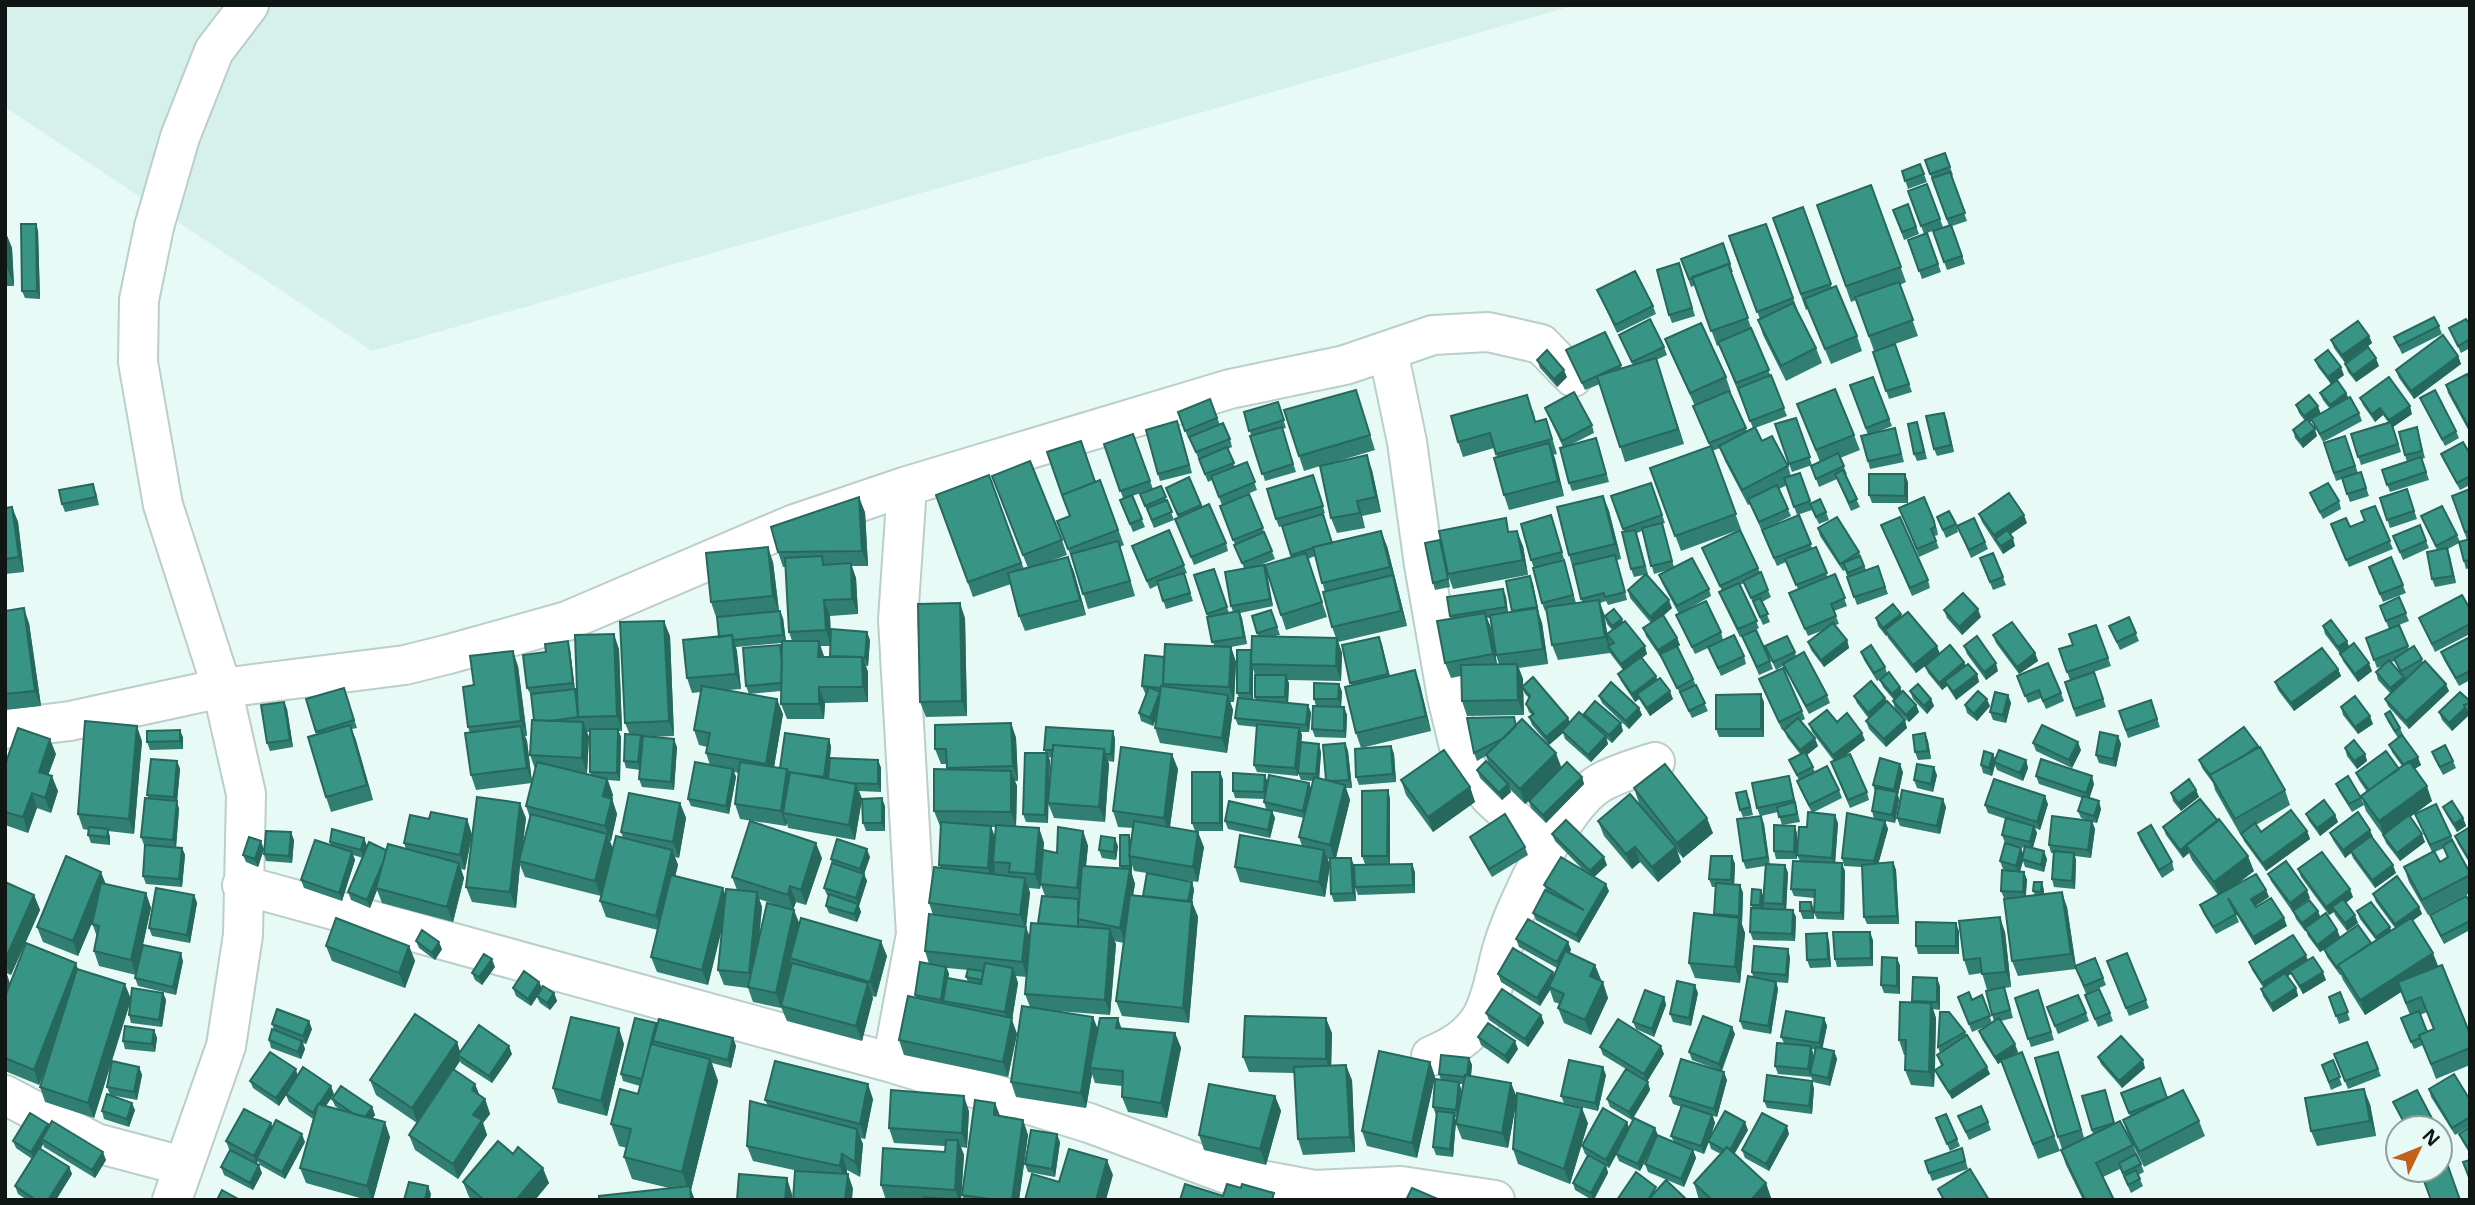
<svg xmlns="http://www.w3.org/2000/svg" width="2475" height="1205" viewBox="0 0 2475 1205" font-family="'Noto Sans',sans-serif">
	<rect width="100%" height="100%" fill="#e8faf6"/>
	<path fill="#d6f1eb" d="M 5,5 L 1575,5 L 372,351 L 5,107 Z"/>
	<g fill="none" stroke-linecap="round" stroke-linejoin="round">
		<g stroke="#bcceca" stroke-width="42">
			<path id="minor" d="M 1388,351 L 1407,442 L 1424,565 L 1447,697 L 1463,763 L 1490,797 L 1547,849
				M 5,729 L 70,721 L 222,688 L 405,665 L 449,654 L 567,621 L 792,525 L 907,486 L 1230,389 L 1345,365 L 1433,335 L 1488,332 L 1541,344 L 1573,377
				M 242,885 L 892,1063 L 1089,1123 L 1224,1173 L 1314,1190 L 1401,1186 L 1495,1200
				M 1431,1056 C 1452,1047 1469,1037 1481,1018 C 1493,997 1496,969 1503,946 C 1516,904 1563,804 1600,783 C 1617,773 1637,768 1655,762
				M 892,1063 L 916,934 L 898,620 L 907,486
				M 5,1095 L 96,1143 L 183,1166
				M 172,1200 L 226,1046 L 243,935 L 246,794 L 222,688 L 163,505 L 138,362 L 139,300 L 154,227 L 180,137 L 214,51 L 249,5"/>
		</g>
		<use href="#minor" stroke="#fff" stroke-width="38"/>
	</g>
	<path fill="#307f72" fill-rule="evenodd" d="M 1945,153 L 1953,175 L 1951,176 L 1967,221 L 1952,226 L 1965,264 L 1947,270 L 1933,231 L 1949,226 L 1925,160 Z
		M 1920,164 L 1927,182 L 1908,189 L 1902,171 Z
		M 1927,184 L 1943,227 L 1927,233 L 1941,272 L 1922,279 L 1908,240 L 1924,234 L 1908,191 Z
		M 1871,185 L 1906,282 L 1900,285 L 1918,336 L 1889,346 L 1895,344 L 1912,392 L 1889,399 L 1873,352 L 1874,351 L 1856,300 L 1851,302 L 1817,205 Z
		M 1908,204 L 1919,234 L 1904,240 L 1893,210 Z
		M 1803,207 L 1832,288 L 1857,336 L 1862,351 L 1831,364 L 1808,309 L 1806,310 L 1773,218 Z
		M 36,224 L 38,231 L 40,299 L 25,298 L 22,291 Z
		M 1766,224 L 1799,314 L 1816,348 L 1822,363 L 1786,381 L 1763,335 L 1758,320 L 1760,319 L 1729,236 Z
		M 5,231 L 12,248 L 14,286 L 5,286 Z
		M 1723,243 L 1733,272 L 1731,272 L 1753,333 L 1787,416 L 1755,428 L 1762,441 L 1788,466 L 1791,476 L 1800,473 L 1811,504 L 1826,512 L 1829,520 L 1819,524 L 1812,510 L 1797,515 L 1787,485 L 1779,489 L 1791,516 L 1767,528 L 1799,515 L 1812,548 L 1828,577 L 1835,574 L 1847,606 L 1834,611 L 1839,624 L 1835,625 L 1847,640 L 1849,648 L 1824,667 L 1811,650 L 1808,642 L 1824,630 L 1808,636 L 1792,600 L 1798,589 L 1786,562 L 1777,566 L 1750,504 L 1748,505 L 1725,461 L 1720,448 L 1712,451 L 1741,529 L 1681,551 L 1650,468 L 1710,446 L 1696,414 L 1693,406 L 1695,406 L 1671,354 L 1665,339 L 1726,377 L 1731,392 L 1730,392 L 1747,431 L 1753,428 L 1719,345 L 1717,346 L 1695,285 L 1691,287 L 1681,259 Z
		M 1679,263 L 1695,316 L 1672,323 L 1669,315 Z
		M 1597,290 L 1653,306 L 1656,314 L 1617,333 Z
		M 2470,325 L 2470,348 L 2461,353 L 2449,328 Z
		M 2439,326 L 2442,334 L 2402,354 L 2394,337 Z
		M 1605,332 L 1622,368 L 1633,365 L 1619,335 L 1664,347 L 1667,355 L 1656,360 L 1684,444 L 1625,462 L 1600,384 L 1585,390 L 1566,350 Z
		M 2369,336 L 2372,343 L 2345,363 L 2334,348 L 2331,340 Z
		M 2458,356 L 2461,364 L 2414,399 L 2399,378 L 2396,370 Z
		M 1537,360 L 1567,377 L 1557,387 L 1540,368 Z
		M 2315,360 L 2344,375 L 2337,380 L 2359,413 L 2362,421 L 2323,442 L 2312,421 L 2310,422 L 2317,436 L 2303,448 L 2295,438 L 2293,430 L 2305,421 L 2299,413 L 2296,405 L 2321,414 L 2330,409 L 2323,400 L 2320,393 L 2331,384 L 2318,367 Z
		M 2345,364 L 2379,366 L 2356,382 L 2348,372 Z
		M 1873,377 L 1892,426 L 1875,433 L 1895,428 L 1904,462 L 1870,469 L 1868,461 L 1868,435 L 1850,385 Z
		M 2470,379 L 2470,433 L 2448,393 L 2446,385 Z
		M 1356,390 L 1375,450 L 1325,465 L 1372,470 L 1381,512 L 1362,516 L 1365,528 L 1337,533 L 1331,518 L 1320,466 L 1304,471 L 1299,456 Z
		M 2360,398 L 2412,414 L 2393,427 L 2401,452 L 2361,465 L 2351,434 L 2388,422 L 2383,415 L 2375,422 L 2363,405 Z
		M 2420,398 L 2456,431 L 2459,438 L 2445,446 L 2423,405 Z
		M 1210,399 L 1220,425 L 1230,439 L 1232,447 L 1228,449 L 1235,467 L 1247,462 L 1257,490 L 1222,505 L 1212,480 L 1208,482 L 1190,438 L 1188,438 L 1178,412 Z
		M 1278,402 L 1286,428 L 1282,429 L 1296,472 L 1265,481 L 1244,412 Z
		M 1545,408 L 1592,425 L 1594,433 L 1572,444 L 1599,446 L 1609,482 L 1572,491 L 1569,483 L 1563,447 Z
		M 1533,410 L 1536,422 L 1551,434 L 1557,454 L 1553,455 L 1564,496 L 1509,510 L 1504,495 L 1497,457 L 1494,448 L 1463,457 L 1458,442 Z
		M 1944,413 L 1954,452 L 1937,456 L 1934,449 Z
		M 1796,418 L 1812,465 L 1792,472 L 1775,424 Z
		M 1803,419 L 1854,435 L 1860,450 L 1840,458 L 1847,474 L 1845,475 L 1860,507 L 1851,511 L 1837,479 L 1819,487 L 1811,466 L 1820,462 Z
		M 2417,427 L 2425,458 L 2422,459 L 2429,480 L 2390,492 L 2382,470 L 2407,462 L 2405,455 Z
		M 1180,429 L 1192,473 L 1160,481 L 1158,474 Z
		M 1920,430 L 1927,459 L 1917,461 L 1914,454 Z
		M 1133,434 L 1153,489 L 1132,496 L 1145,527 L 1133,532 L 1120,500 L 1123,498 L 1104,444 Z
		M 2345,436 L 2358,473 L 2361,472 L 2369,496 L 2350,502 L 2342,479 L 2336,481 L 2324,443 Z
		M 2441,454 L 2470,454 L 2470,485 L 2460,490 L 2444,461 Z
		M 989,475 L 1024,569 L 1028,568 L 998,491 L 1062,540 L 1067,555 L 1048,562 L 1068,557 L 1074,572 L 1086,615 L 1025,631 L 1019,616 L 1011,584 L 973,597 L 936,495 Z
		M 1313,475 L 1325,513 L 1279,527 L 1276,519 Z
		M 1189,477 L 1202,507 L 1226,543 L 1228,551 L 1194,565 L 1175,519 L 1178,517 L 1166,488 Z
		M 1100,480 L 1124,545 L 1120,547 L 1135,596 L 1088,609 L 1074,564 L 1057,521 L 1069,516 L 1095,482 Z
		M 1908,482 L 1908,503 L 1872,503 L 1869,495 Z
		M 1651,483 L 1665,523 L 1662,524 L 1674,567 L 1709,589 L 1711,596 L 1679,614 L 1662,583 L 1659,575 L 1668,570 L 1654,574 L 1642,531 L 1637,533 L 1648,574 L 1634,577 L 1631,569 L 1624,532 L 1611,496 Z
		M 1161,486 L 1174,520 L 1154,528 L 1140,494 Z
		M 2407,489 L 2417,519 L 2390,528 L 2380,498 Z
		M 2470,489 L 2470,568 L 2466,569 L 2459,543 L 2448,549 L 2456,583 L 2435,587 L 2432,579 L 2437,550 L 2421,516 L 2457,535 L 2460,542 L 2467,540 L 2452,496 Z
		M 96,492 L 99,505 L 65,512 L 62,504 Z
		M 2310,493 L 2339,501 L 2341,509 L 2323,519 L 2313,500 Z
		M 1249,494 L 1275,559 L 1258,566 L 1264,565 L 1273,606 L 1240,613 L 1247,644 L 1231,647 L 1236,662 L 1234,702 L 1230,702 L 1233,710 L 1227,753 L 1160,743 L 1155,728 L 1156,717 L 1153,726 L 1141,721 L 1139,713 L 1146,694 L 1145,693 L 1142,686 L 1164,657 L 1214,646 L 1208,617 L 1194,575 L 1214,569 L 1229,613 L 1233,612 L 1231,606 L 1244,568 L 1220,506 Z
		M 1603,496 L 1609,511 L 1621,559 L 1617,560 L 1627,600 L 1608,605 L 1606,601 L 1600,603 L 1605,616 L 1623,622 L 1647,654 L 1642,658 L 1657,680 L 1673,699 L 1650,716 L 1639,699 L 1635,702 L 1621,681 L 1618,674 L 1623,670 L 1610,653 L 1558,660 L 1552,645 L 1547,610 L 1545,611 L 1542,603 L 1564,560 L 1576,603 L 1582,602 L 1569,555 ZM 1605,617 L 1607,624 L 1612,630 L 1607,633 Z
		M 2375,506 L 2393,549 L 2349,567 L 2331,524 L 2350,527 L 2365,521 L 2361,511 Z
		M 12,507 L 18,522 L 24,572 L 5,574 L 5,508 Z
		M 865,512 L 868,566 L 851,566 L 856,578 L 858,614 L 830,616 L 831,636 L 870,640 L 868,666 L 866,666 L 868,672 L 868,702 L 825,703 L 824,719 L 787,719 L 781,704 L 781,691 L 749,694 L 746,686 L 782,650 L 782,643 L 736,647 L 741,689 L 728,690 L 783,714 L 774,767 L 780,768 L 829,739 L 831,747 L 830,758 L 878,760 L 881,768 L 881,792 L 859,791 L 862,799 L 855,840 L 788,828 L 787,823 L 786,826 L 740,819 L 735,804 L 739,773 L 734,772 L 736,777 L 729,814 L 691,806 L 688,799 L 710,765 L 706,753 L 707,747 L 699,745 L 694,730 L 701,692 L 692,693 L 687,678 L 719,637 L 783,618 L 786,641 L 792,641 L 789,632 L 786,567 L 783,567 L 778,552 ZM 820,646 L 830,646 L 830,657 L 824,657 Z
		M 1979,514 L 2027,523 L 2010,534 L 2015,546 L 2003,554 L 1982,522 Z
		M 1902,515 L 1934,521 L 1937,529 L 1938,535 L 1934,536 L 1939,548 L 1919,557 Z
		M 1937,517 L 1956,524 L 1958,532 L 1946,538 Z
		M 1554,523 L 1564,559 L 1534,568 L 1531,560 Z
		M 1881,525 L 1928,580 L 1930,588 L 1912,596 Z
		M 1282,526 L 1332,543 L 1387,546 L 1407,626 L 1338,642 L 1342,653 L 1341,681 L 1287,680 L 1289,683 L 1288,703 L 1308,705 L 1311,713 L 1309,732 L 1301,732 L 1302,735 L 1299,761 L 1321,752 L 1319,778 L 1326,780 L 1345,743 L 1348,751 L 1352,788 L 1346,788 L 1350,800 L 1336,858 L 1354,865 L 1415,872 L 1415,893 L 1358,895 L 1355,887 L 1356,901 L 1334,902 L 1331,894 L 1330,859 L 1328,859 L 1330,865 L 1325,897 L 1240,882 L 1235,867 L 1302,846 L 1299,837 L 1304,818 L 1272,811 L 1275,818 L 1270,838 L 1228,829 L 1225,821 L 1266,809 L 1264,802 L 1264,799 L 1235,798 L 1233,791 L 1268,782 L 1309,783 L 1311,789 L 1313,781 L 1301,780 L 1298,773 L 1298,776 L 1257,772 L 1254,765 L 1257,727 L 1238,725 L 1235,718 L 1239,698 L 1237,693 L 1258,636 L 1252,616 L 1271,610 L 1280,635 L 1275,636 L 1336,638 L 1332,627 L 1325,592 L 1315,556 L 1308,559 L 1327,617 L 1286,630 L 1281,615 L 1291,557 ZM 1253,669 L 1255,675 L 1255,697 L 1256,700 L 1253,699 Z
		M 1957,526 L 1985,542 L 1988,549 L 1971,558 Z
		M 1818,528 L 1859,552 L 1866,570 L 1878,566 L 1888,594 L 1857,605 L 1845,570 L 1843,571 L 1820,536 Z
		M 1169,530 L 1187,573 L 1184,574 L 1193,601 L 1166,609 L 1158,585 L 1150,589 L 1132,546 Z
		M 1510,532 L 1523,546 L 1528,575 L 1453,589 L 1448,575 L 1450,587 L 1435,590 L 1433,583 Z
		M 2393,536 L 2426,541 L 2429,548 L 2403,560 Z
		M 1702,548 L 1758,568 L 1771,597 L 1762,602 L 1770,622 L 1763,625 L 1744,583 L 1740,585 L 1759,628 L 1740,637 L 1722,600 L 1719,592 L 1722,591 Z
		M 1993,553 L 2006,585 L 1993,590 L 1980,558 Z
		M 2391,557 L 2406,593 L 2383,602 L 2369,567 Z
		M 773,562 L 779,611 L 716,617 L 711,602 Z
		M 1533,584 L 1539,614 L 1542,623 L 1548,664 L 1519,668 L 1523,679 L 1523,686 L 1568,718 L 1570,723 L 1586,718 L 1584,714 L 1623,731 L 1612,743 L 1606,738 L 1608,744 L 1591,762 L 1565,739 L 1563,733 L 1549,745 L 1532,725 L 1529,717 L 1532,715 L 1529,712 L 1526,704 L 1529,698 L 1525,694 L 1523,689 L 1524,715 L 1467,716 L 1462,701 L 1461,676 L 1451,678 L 1445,663 L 1451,619 L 1450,616 L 1503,589 L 1506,597 L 1508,612 L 1512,612 ZM 1487,618 L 1491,618 L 1496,655 L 1499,664 L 1497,664 L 1491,628 Z
		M 1628,590 L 1672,608 L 1663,616 L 1677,638 L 1680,645 L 1678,647 L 1708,711 L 1692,718 L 1662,657 L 1661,658 L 1646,636 L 1643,628 L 1651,623 L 1630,598 Z
		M 2399,597 L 2409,621 L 2389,629 L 2380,606 Z
		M 2470,609 L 2470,634 L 2435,652 L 2419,618 Z
		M 1944,610 L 1981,617 L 1962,635 L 1947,618 Z
		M 5,611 L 29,623 L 41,706 L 5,710 Z
		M 1676,615 L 1721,632 L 1723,640 L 1744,656 L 1746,664 L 1721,676 L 1708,648 L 1695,654 Z
		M 1902,617 L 1940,654 L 1964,662 L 1966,666 L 1977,674 L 1979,682 L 1956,700 L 1947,686 L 1942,690 L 1928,673 L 1925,666 L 1916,673 L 1888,638 L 1887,635 L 1886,636 L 1878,626 L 1876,618 Z
		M 2129,617 L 2139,641 L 2120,650 L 2109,626 Z
		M 965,618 L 967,716 L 926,717 L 920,702 Z
		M 2096,625 L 2111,666 L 2070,680 L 2059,649 L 2073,645 Z
		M 2399,625 L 2409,649 L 2422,659 L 2423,663 L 2449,691 L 2409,729 L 2388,706 L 2385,699 L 2390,693 L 2378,680 L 2376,672 L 2384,665 L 2377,668 L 2366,638 ZM 2395,661 L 2397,666 L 2401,674 L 2391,662 Z
		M 2323,626 L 2349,647 L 2372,671 L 2358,682 L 2343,661 L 2341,655 L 2325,634 Z
		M 1993,635 L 2035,653 L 2038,661 L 2019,674 L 1996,643 Z
		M 670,636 L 674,736 L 651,737 L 677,747 L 674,790 L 642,787 L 639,779 L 640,770 L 626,768 L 624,761 L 630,735 L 625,723 Z
		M 1742,636 L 1770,661 L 1773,669 L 1759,675 Z
		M 1379,637 L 1390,676 L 1415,670 L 1420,685 L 1431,731 L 1361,748 L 1356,733 L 1351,685 L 1342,645 Z
		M 2470,637 L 2470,680 L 2459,686 L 2444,660 L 2441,652 Z
		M 1765,646 L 1795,652 L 1796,656 L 1827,695 L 1830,703 L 1809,714 L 1783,666 L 1776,670 Z
		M 1964,646 L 1998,671 L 1986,680 L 1967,654 Z
		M 570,649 L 575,690 L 577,695 L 619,649 L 622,731 L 618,731 L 621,737 L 620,781 L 608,780 L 613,795 L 612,799 L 617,814 L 611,841 L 610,841 L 613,849 L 601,896 L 525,877 L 520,865 L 516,908 L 472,902 L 466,887 L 526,818 L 522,850 L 530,818 L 526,806 L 532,783 L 476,790 L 471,775 L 470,733 L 468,727 L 474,685 L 518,666 L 527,736 L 525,736 L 527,741 L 532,782 L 535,769 L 530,755 L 534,720 L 531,695 L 527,688 ZM 587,732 L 590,732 L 590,772 L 591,775 L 581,773 L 587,773 L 589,737 Z
		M 1861,652 L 1885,667 L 1887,673 L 1900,687 L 1902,692 L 1916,705 L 1919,712 L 1909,722 L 1895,709 L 1893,701 L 1894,700 L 1883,687 L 1880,680 L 1882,678 L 1877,681 L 1864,660 Z
		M 2338,669 L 2341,676 L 2294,711 L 2278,690 L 2275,682 Z
		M 2094,672 L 2106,707 L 2076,717 L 2065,682 Z
		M 2017,676 L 2061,693 L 2064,701 L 2046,709 L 2041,698 L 2028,703 Z
		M 1759,679 L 1802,711 L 1805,719 L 1801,721 L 1818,746 L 1807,755 L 1815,772 L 1839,790 L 1842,798 L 1812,813 L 1800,789 L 1797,781 L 1799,780 L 1789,760 L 1800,754 L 1787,737 L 1784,730 L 1786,728 L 1782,730 Z
		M 1339,684 L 1342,692 L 1341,707 L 1344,707 L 1347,715 L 1346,738 L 1315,737 L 1312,729 L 1316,706 L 1314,699 Z
		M 344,688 L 357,728 L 352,729 L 373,800 L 331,812 L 326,797 L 317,735 L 306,699 Z
		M 1910,691 L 1931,699 L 1934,706 L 1927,714 L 1913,699 Z
		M 2008,695 L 2011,703 L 2006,723 L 1993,720 L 1990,712 Z
		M 1599,696 L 1639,708 L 1642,715 L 1629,729 L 1602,703 Z
		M 1854,696 L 1885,698 L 1887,702 L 1907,728 L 1886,747 L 1869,729 L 1866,721 L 1869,719 L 1857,703 Z
		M 2151,700 L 2160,727 L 2128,738 L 2119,711 Z
		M 2470,701 L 2470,721 L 2468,716 L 2452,731 L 2442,720 L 2439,712 Z
		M 284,702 L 287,709 L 293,747 L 270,751 L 267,743 Z
		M 1764,702 L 1764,737 L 1719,737 L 1716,729 Z
		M 1965,705 L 1990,706 L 1977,721 L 1967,713 Z
		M 2341,707 L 2373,724 L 2358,734 L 2343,715 Z
		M 2385,714 L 2400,728 L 2403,735 L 2421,765 L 2414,769 L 2432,801 L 2410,817 L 2425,842 L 2400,861 L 2386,843 L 2383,835 L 2366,811 L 2361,796 L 2367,792 L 2359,780 L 2356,773 L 2399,769 L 2402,766 L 2392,752 L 2389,745 L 2398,738 L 2388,722 Z
		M 1837,722 L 1865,740 L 1844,756 L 1867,792 L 1869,800 L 1850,808 L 1834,770 L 1834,761 L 1812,732 L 1809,724 Z
		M 1011,723 L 1016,738 L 1018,781 L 1015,781 L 1017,786 L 1016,826 L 1039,828 L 1044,843 L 1043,851 L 1057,853 L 1083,831 L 1088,846 L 1086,866 L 1121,868 L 1120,866 L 1129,835 L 1131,840 L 1133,828 L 1118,827 L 1113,811 L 1178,769 L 1170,827 L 1204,847 L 1198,882 L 1150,874 L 1192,882 L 1194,890 L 1192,902 L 1198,917 L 1189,1023 L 1122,1016 L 1116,1001 L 1124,943 L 1114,941 L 1116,944 L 1110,1015 L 1056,1011 L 1093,1017 L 1097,1029 L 1122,1029 L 1175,1033 L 1181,1048 L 1167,1118 L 1128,1112 L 1122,1097 L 1122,1086 L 1095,1083 L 1092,1074 L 1086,1108 L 1016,1097 L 1011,1082 L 1030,1007 L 1025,994 L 1027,977 L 1016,976 L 1018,983 L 1012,1020 L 1017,1034 L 1008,1077 L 904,1055 L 899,1040 L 916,998 L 915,995 L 929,964 L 925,951 L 933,915 L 929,903 L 940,867 L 939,865 L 941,826 L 940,826 L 934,811 L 947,769 L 947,764 L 941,764 L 935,749 ZM 991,827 L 996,827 L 995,837 ZM 1132,865 L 1134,871 L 1147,873 L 1143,896 L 1133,895 L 1135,884 L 1132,874 ZM 1041,885 L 1045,896 L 1039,924 L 1030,937 L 1026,927 L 1030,893 L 1029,888 L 1040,889 ZM 947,968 L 968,970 L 966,977 L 968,982 L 948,978 L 949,974 Z
		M 1516,725 L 1561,768 L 1582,777 L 1584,784 L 1546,823 L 1531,808 L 1529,801 L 1525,804 L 1510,789 L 1511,792 L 1502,800 L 1480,778 L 1477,770 L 1490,766 L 1486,756 L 1477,761 L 1474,753 Z
		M 1113,731 L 1115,739 L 1114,762 L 1108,761 L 1109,764 L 1105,822 L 1054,818 L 1048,803 L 1048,823 L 1026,822 L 1023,814 L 1046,753 L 1044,750 ZM 1049,757 L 1052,758 L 1048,803 L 1050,761 Z
		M 1925,733 L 1928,741 L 1931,759 L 1918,760 L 1915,752 Z
		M 2118,736 L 2121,744 L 2116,767 L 2099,763 L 2096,755 Z
		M 183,737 L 183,749 L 150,750 L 147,742 Z
		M 142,741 L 134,834 L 108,831 L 110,837 L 110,845 L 91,843 L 88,835 L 88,830 L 83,829 L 78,814 Z
		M 2033,743 L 2081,750 L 2072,768 L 2036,751 Z
		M 1391,746 L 1394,754 L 1396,782 L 1359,785 L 1356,777 Z
		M 2259,747 L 2285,790 L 2290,805 L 2256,825 L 2261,832 L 2307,831 L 2310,839 L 2266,871 L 2244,841 L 2241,834 L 2242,833 L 2240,834 L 2215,790 L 2213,783 L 2202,768 L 2199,760 Z
		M 2345,748 L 2365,754 L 2367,761 L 2357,769 L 2347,756 Z
		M 2432,752 L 2453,761 L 2456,768 L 2443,775 L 2435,760 Z
		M 56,754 L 48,775 L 58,791 L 51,813 L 37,808 L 28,833 L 5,825 L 5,765 Z
		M 1993,754 L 1995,760 L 2026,760 L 2028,768 L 2023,781 L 1997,770 L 1995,765 L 1992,776 L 1983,773 L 1981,765 Z
		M 177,761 L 180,769 L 177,802 L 179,809 L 176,847 L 182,848 L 185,855 L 182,887 L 146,884 L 143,876 L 145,845 L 144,845 L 141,837 L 149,799 L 147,795 Z
		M 1220,772 L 1223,780 L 1223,831 L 1195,831 L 1192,823 Z
		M 1903,772 L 1898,795 L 1899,800 L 1895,823 L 1885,821 L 1888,829 L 1878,864 L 1893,862 L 1896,870 L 1899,924 L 1867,924 L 1864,917 L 1862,867 L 1844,866 L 1842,858 L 1874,819 L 1872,811 L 1875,792 L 1873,785 Z
		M 1937,775 L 1933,792 L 1917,788 L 1914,780 Z
		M 2036,776 L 2094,784 L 2089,798 L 2101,809 L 2097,823 L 2092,822 L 2095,829 L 2091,858 L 2075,856 L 2076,860 L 2075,889 L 2054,887 L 2052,879 L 2053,853 L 2051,853 L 2049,845 L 2089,821 L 2081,818 L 2078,811 L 2082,798 L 2039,784 Z
		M 1401,780 L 1470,787 L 1475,802 L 1433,832 L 1406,795 Z
		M 1791,783 L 1800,822 L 1782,825 L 1778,812 L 1761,816 L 1764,824 L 1769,864 L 1785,865 L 1788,873 L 1786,909 L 1796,917 L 1795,941 L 1753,940 L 1750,932 L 1752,908 L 1751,905 L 1761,890 L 1763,897 L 1765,866 L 1746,869 L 1743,861 L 1760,816 L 1757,808 Z
		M 2336,784 L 2361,798 L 2364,805 L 2352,812 L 2339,791 Z
		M 1634,788 L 1713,833 L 1683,858 L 1677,851 L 1681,862 L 1658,882 L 1640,862 L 1632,869 L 1604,836 L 1598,821 L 1653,820 L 1639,803 Z
		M 2196,790 L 2199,797 L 2181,811 L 2173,801 L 2171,793 Z
		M 1390,798 L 1390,864 L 1365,864 L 1362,856 Z
		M 1749,798 L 1753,815 L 1743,817 L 1740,810 Z
		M 680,803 L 686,818 L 679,858 L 675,857 L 678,865 L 675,876 L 725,895 L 737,890 L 732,877 L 822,858 L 806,905 L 796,902 L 793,910 L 799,923 L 887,956 L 876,997 L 872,996 L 873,998 L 862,1041 L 787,1021 L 781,1007 L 781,1008 L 753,1002 L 748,988 L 724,985 L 718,970 L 723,925 L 708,985 L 657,972 L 651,957 L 658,930 L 606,917 L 600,901 L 623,838 L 621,832 ZM 759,899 L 786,908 L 759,939 L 762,907 Z
		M 2048,804 L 2040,830 L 2035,828 L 2037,833 L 2033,848 L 2047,859 L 2044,872 L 2025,867 L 2023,861 L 2020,872 L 2024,872 L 2027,880 L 2026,896 L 2035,895 L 2033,891 L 2044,890 L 2044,894 L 2067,907 L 2076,966 L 2095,958 L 2106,985 L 2086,994 L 2076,968 L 2076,969 L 2018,976 L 2012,961 L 2004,898 L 2001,891 L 2009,871 L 2003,869 L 2000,861 L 2023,854 L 2025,848 L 2005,843 L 2002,835 L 2006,819 L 1988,813 L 1985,805 Z
		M 885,806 L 885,831 L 866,831 L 863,823 Z
		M 1946,807 L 1940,834 L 1900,826 L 1897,818 Z
		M 2443,807 L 2463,818 L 2466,826 L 2457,832 L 2446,814 Z
		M 2306,814 L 2335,815 L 2338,822 L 2320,836 L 2309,821 Z
		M 2415,814 L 2451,836 L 2470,873 L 2470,893 L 2428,915 L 2409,882 L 2404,867 L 2432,852 ZM 2444,848 L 2447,858 L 2440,862 L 2435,852 Z
		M 429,819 L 467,819 L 472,835 L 465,870 L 461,869 L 464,878 L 453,922 L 382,903 L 377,890 L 370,908 L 351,900 L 348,892 L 363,858 L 353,855 L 355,860 L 342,901 L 304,888 L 301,880 L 331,845 L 330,842 L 364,838 L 367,846 L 366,850 L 406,849 L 404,843 Z
		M 1838,823 L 1835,863 L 1845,871 L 1844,920 L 1817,919 L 1814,913 L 1814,919 L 1803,919 L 1800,911 L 1814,909 L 1814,898 L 1794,896 L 1791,889 L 1800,861 L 1797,855 L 1807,827 Z
		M 1795,826 L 1797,834 L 1797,859 L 1776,859 L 1774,851 Z
		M 2163,827 L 2254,871 L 2235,886 L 2266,890 L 2269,897 L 2255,906 L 2287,926 L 2255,945 L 2235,912 L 2239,922 L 2216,934 L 2203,913 L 2200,905 L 2218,895 L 2192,860 L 2189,853 L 2183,858 L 2166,835 Z
		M 2470,827 L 2470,864 L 2458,844 L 2455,836 Z
		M 2138,833 L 2172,862 L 2174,870 L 2162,878 L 2140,840 Z
		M 2330,833 L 2373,838 L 2396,873 L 2375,888 L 2353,858 L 2351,853 L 2345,858 L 2333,840 Z
		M 1552,834 L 1607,865 L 1594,877 L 1609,891 L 1579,943 L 1536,920 L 1533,913 L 1546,890 L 1544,885 L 1585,872 L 1555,841 Z
		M 1470,837 L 1525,847 L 1528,855 L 1492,877 L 1473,844 Z
		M 294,840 L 292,863 L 266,861 L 264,854 L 264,849 L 258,867 L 246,862 L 243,855 Z
		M 1118,846 L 1116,860 L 1102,858 L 1099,850 Z
		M 1732,856 L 1735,864 L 1734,885 L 1740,885 L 1743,893 L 1742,924 L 1745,933 L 1740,983 L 1695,978 L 1689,963 L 1714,915 L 1715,887 L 1712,887 L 1709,879 Z
		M 870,857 L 864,874 L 867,881 L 859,906 L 861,912 L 857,922 L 829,913 L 826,906 L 829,896 L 827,895 L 824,888 L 832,863 L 831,859 Z
		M 2298,869 L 2353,897 L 2346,903 L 2358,923 L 2347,931 L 2335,915 L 2334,912 L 2329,915 L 2301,877 Z
		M 2268,874 L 2310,898 L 2292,911 L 2271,881 Z
		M 5,882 L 34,895 L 40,910 L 11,975 L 6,973 L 10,984 L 78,969 L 131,999 L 163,993 L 166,1000 L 162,1027 L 131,1023 L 129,1015 L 131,1000 L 94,1118 L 45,1102 L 40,1087 L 45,1071 L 39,1085 L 5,1071 Z
		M 106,884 L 146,893 L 151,908 L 143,945 L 183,961 L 176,995 L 138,986 L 135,978 L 136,975 L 99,966 L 94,951 L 97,937 L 92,923 L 78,956 L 43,942 L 37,927 Z
		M 2373,894 L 2419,907 L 2422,914 L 2412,921 L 2438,967 L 2470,1034 L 2470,1065 L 2436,1079 L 2423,1045 L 2414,1049 L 2404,1026 L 2410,1015 L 2401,992 L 2365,1015 L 2343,980 L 2341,975 L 2340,975 L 2327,957 L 2324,950 L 2320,952 L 2308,936 L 2306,930 L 2305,931 L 2296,919 L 2293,911 L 2318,911 L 2320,917 L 2337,930 L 2340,937 L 2371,943 L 2376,940 L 2360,919 L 2357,911 L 2391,931 L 2395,928 L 2376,902 ZM 2427,1012 L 2434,1029 L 2427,1032 L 2420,1015 Z
		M 194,895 L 197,903 L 190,943 L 152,936 L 149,928 Z
		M 2470,902 L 2470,930 L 2444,944 L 2433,923 L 2430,915 Z
		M 1959,931 L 1959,954 L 1918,954 L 1916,946 Z
		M 2005,932 L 2011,987 L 2005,988 L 2013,1018 L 2001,1021 L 2018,1052 L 2013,1055 L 2022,1052 L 2060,1151 L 2038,1159 L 2001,1062 L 1998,1064 L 1982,1039 L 1979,1031 L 1989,1025 L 1972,1032 L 1958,997 L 1972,1000 L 1982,995 L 1992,1023 L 1994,1021 L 1992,1015 L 1997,989 L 1987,990 L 1982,973 L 1969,975 L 1964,960 Z
		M 1516,939 L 1568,942 L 1571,950 L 1569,953 L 1595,965 L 1601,980 L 1600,981 L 1608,998 L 1591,1035 L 1564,1023 L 1558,1008 L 1560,1004 L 1554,1002 L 1550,990 L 1540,1006 L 1501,982 L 1498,974 L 1553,972 L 1554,975 L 1557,968 L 1519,947 Z
		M 1873,940 L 1873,966 L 1837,967 L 1835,959 Z
		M 416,941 L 442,949 L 435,960 L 419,948 Z
		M 1829,941 L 1831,967 L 1810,968 L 1807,960 Z
		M 326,946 L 409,946 L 415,961 L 405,988 L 332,961 Z
		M 2127,953 L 2149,1008 L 2129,1016 L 2107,961 Z
		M 1790,957 L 1788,983 L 1776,982 L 1778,989 L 1771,1034 L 1743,1029 L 1740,1021 L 1753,977 L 1752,972 Z
		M 1897,958 L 1900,966 L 1900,994 L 1884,993 L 1881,985 Z
		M 2308,960 L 2326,980 L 2303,994 L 2291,974 L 2288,976 L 2296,988 L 2298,996 L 2273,1012 L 2263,996 L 2261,989 L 2263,987 L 2252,970 L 2249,962 Z
		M 495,967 L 482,985 L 475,980 L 472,973 Z
		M 539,982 L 542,988 L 554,993 L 557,1001 L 550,1010 L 540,1003 L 537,997 L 531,1006 L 516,996 L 513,988 Z
		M 1940,986 L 1940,1010 L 1933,1009 L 1936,1018 L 1935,1070 L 1941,1066 L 1937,1055 L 1940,1053 L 1938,1047 L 1965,1032 L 1990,1074 L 1952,1099 L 1938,1077 L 1935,1070 L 1934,1087 L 1911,1085 L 1905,1070 L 1906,1055 L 1904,1055 L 1899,1040 L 1912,1001 Z
		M 2038,990 L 2054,1040 L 2031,1047 L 2015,998 Z
		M 2340,992 L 2350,1020 L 2339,1024 L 2329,997 Z
		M 1698,993 L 1691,1026 L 1673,1022 L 1670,1014 Z
		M 2085,995 L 2110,1013 L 2113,1021 L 2098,1027 Z
		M 1664,997 L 1666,1005 L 1654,1037 L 1636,1029 L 1633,1022 Z
		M 2047,1007 L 2086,1013 L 2089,1021 L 2058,1034 Z
		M 1486,1013 L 1541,1015 L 1544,1023 L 1528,1047 L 1489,1020 Z
		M 1824,1018 L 1827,1026 L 1822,1048 L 1834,1051 L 1837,1059 L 1830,1086 L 1813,1082 L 1811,1077 L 1778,1074 L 1775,1066 L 1784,1043 L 1781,1037 ZM 1812,1049 L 1816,1050 L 1813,1063 L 1813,1053 Z
		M 656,1023 L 657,1026 L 733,1038 L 736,1046 L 731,1068 L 712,1063 L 718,1081 L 691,1190 L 669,1188 L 632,1179 L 624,1157 L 627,1148 L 619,1146 L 611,1124 L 638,1094 L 640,1086 L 623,1081 L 621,1074 Z
		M 272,1024 L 312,1029 L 306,1044 L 303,1043 L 305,1049 L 301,1059 L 271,1048 L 269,1040 L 274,1030 Z
		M 154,1030 L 157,1038 L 155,1052 L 125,1049 L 123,1041 Z
		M 1332,1033 L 1331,1065 L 1352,1080 L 1355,1152 L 1303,1155 L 1298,1139 L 1294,1073 L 1249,1072 L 1243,1057 Z
		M 1735,1034 L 1722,1071 L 1727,1080 L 1717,1117 L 1713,1116 L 1715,1123 L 1710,1138 L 1748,1130 L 1734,1154 L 1766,1183 L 1771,1198 L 1770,1200 L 1699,1200 L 1694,1183 L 1721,1154 L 1711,1149 L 1709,1142 L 1704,1154 L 1693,1150 L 1696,1158 L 1684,1187 L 1648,1172 L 1645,1164 L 1651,1149 L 1640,1171 L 1619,1161 L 1616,1154 L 1609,1168 L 1606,1166 L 1608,1173 L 1594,1200 L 1592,1200 L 1575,1190 L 1573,1183 L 1588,1156 L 1585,1154 L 1582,1146 L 1658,1135 L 1674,1142 L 1671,1136 L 1682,1107 L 1673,1104 L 1670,1096 L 1716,1069 L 1692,1060 L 1689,1052 Z
		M 1478,1037 L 1518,1049 L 1508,1064 L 1481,1045 Z
		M 457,1042 L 460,1052 L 512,1054 L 492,1083 L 461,1063 L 460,1061 L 454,1070 L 475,1084 L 479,1095 L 485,1099 L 490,1114 L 483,1123 L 487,1135 L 458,1179 L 415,1150 L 409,1135 L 417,1123 L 376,1095 L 370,1080 Z
		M 2367,1042 L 2381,1076 L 2348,1089 L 2334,1054 Z
		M 624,1044 L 607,1116 L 558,1103 L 553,1088 Z
		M 1600,1047 L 1664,1054 L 1647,1081 L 1650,1090 L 1632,1120 L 1610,1107 L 1607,1099 L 1626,1069 L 1603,1055 Z
		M 2098,1057 L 2145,1068 L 2122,1088 L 2101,1064 Z
		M 1469,1058 L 1472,1065 L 1471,1076 L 1511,1083 L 1517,1098 L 1508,1148 L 1462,1139 L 1456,1124 L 1457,1118 L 1455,1117 L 1456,1121 L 1453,1157 L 1436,1155 L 1433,1147 L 1437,1115 L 1436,1115 L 1433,1107 L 1441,1080 L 1439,1074 ZM 1459,1084 L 1463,1084 L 1460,1102 L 1461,1089 Z
		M 2333,1060 L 2342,1085 L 2331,1090 L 2322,1065 Z
		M 1430,1062 L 1435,1077 L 1417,1158 L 1367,1146 L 1362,1131 Z
		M 139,1067 L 142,1075 L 137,1100 L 110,1095 L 107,1087 Z
		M 2063,1067 L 2084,1138 L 2093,1134 L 2082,1096 L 2105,1090 L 2115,1124 L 2133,1145 L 2141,1164 L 2144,1172 L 2138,1175 L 2143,1186 L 2131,1193 L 2120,1169 L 2103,1177 L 2114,1200 L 2083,1200 L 2066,1165 L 2061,1150 L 2062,1149 L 2058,1137 Z
		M 298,1075 L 334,1094 L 326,1106 L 340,1110 L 335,1106 L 332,1099 L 372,1107 L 375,1115 L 372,1119 L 390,1137 L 373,1200 L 367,1200 L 306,1183 L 300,1168 L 313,1119 L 289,1102 L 286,1095 L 279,1106 L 253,1088 L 250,1081 Z
		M 1606,1075 L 1598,1111 L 1564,1103 L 1561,1096 Z
		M 1814,1088 L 1812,1114 L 1767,1108 L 1764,1101 Z
		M 2429,1089 L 2470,1100 L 2470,1126 L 2455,1135 L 2431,1097 Z
		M 2121,1093 L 2167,1098 L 2199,1121 L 2205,1136 L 2144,1167 L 2128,1135 L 2123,1120 L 2130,1116 Z
		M 1275,1096 L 1281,1111 L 1266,1165 L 1204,1150 L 1199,1135 Z
		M 873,1099 L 865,1139 L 860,1138 L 863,1144 L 860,1177 L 847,1170 L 847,1174 L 848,1174 L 853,1189 L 803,1172 L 753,1161 L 747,1146 L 768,1106 L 765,1100 Z
		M 2370,1104 L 2376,1136 L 2317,1146 L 2311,1131 Z
		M 135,1110 L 129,1127 L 104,1119 L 102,1111 Z
		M 969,1111 L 967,1148 L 961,1147 L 964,1155 L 961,1200 L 886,1200 L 881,1185 L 945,1152 L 945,1146 L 894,1143 L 889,1128 Z
		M 1000,1116 L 1023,1120 L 1028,1135 L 1019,1200 L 964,1200 L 962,1195 Z
		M 1958,1116 L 1988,1122 L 1991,1130 L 1969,1140 Z
		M 1936,1118 L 1957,1139 L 1960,1146 L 1950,1151 Z
		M 1588,1123 L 1570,1184 L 1518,1164 L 1513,1149 Z
		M 49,1126 L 106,1160 L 95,1178 L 44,1147 L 43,1144 L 41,1149 L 69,1167 L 72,1174 L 56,1200 L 27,1200 L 18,1194 L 15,1186 L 32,1159 L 16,1148 L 13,1141 Z
		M 2470,1127 L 2470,1154 L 2462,1141 L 2459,1134 Z
		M 273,1128 L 305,1142 L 285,1179 L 260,1165 L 258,1161 L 256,1164 L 262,1173 L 253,1190 L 224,1175 L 221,1167 L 230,1150 L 229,1149 L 226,1141 Z
		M 2440,1133 L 2448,1151 L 2443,1153 L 2440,1170 Z
		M 1789,1134 L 1769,1171 L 1745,1158 L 1742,1150 Z
		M 1060,1142 L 1055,1177 L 1028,1172 L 1025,1164 Z
		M 1962,1148 L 1968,1169 L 1932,1181 L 1925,1161 Z
		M 513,1154 L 549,1183 L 535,1200 L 472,1200 L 469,1197 L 463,1182 Z"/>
	<path fill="#27685d" d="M 36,224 L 38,231 L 40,299 L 37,291 Z
		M 5,231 L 12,248 L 14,286 L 6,264 Z
		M 2369,336 L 2372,343 L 2345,363 L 2342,355 Z
		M 2458,356 L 2461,364 L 2414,399 L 2411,391 Z
		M 1656,358 L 1661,373 L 1684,444 L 1678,429 Z
		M 2376,358 L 2379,366 L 2356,382 L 2353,375 Z
		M 2341,367 L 2344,375 L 2331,385 L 2328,377 Z
		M 1564,370 L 1567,377 L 1557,387 L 1554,379 Z
		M 2346,393 L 2349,400 L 2332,412 L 2330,405 Z
		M 2318,406 L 2321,414 L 2307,424 L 2304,416 Z
		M 2410,406 L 2412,414 L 2393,427 L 2401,452 L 2389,420 Z
		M 2380,408 L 2383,415 L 2375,422 L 2372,414 Z
		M 1944,413 L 1947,420 L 1954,452 L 1951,445 Z
		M 2315,429 L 2317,436 L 2303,448 L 2300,440 Z
		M 1549,443 L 1555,458 L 1564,496 L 1558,481 Z
		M 1367,455 L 1372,470 L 1381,512 L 1376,497 Z
		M 1905,474 L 1908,482 L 1908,503 L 1905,496 Z
		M 1603,496 L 1609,511 L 1621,559 L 1615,544 Z
		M 859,497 L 865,512 L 868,566 L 862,551 Z
		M 1357,501 L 1362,516 L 1365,528 L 1360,513 Z
		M 12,507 L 18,522 L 24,572 L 19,557 Z
		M 2024,515 L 2027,523 L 1998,543 L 1994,535 Z
		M 1381,531 L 1387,546 L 1407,626 L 1401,611 Z
		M 1517,531 L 1523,546 L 1528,575 L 1523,560 Z
		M 2013,538 L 2015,546 L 2003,554 L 2001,546 Z
		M 1118,541 L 1123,556 L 1135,596 L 1130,581 Z
		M 768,547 L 773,562 L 779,611 L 773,596 Z
		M 2447,548 L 2450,556 L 2456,583 L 2453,576 Z
		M 1068,557 L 1074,572 L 1086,615 L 1080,600 Z
		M 851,563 L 856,578 L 858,614 L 852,599 Z
		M 1264,565 L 1267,572 L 1273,606 L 1270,599 Z
		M 1530,576 L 1533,584 L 1539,614 L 1537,607 Z
		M 1503,589 L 1506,597 L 1508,615 L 1506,607 Z
		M 824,600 L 830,616 L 831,646 L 826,630 Z
		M 1599,600 L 1604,615 L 1610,649 L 1605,637 Z
		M 1669,600 L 1672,608 L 1653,625 L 1650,617 Z
		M 960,603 L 965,618 L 967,716 L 962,701 Z
		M 24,608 L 29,623 L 41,706 L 35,691 Z
		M 1537,608 L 1542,623 L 1548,664 L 1543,649 Z
		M 1978,609 L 1981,617 L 1962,635 L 1959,627 Z
		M 780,611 L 783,618 L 786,643 L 783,635 Z
		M 1239,611 L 1242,618 L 1247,644 L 1244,637 Z
		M 1485,613 L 1491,628 L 1498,670 L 1493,654 Z
		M 1901,614 L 1903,622 L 1885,630 L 1887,635 L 1886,636 L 1883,628 Z
		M 1622,619 L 1625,627 L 1615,634 L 1612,626 Z
		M 664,621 L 670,636 L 674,736 L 669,721 Z
		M 867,632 L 870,640 L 868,666 L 865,658 Z
		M 614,634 L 619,649 L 622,731 L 617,716 Z
		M 732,635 L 737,651 L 741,689 L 736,674 Z
		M 1379,637 L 1382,644 L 1391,682 L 1388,674 Z
		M 1337,638 L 1342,653 L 1341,681 L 1336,666 Z
		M 1677,638 L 1680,645 L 1661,658 L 1658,650 Z
		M 1847,640 L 1849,648 L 1824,667 L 1821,660 Z
		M 568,641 L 570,649 L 575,690 L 578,697 L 578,717 Z
		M 819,641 L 824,656 L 823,672 L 818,657 Z
		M 2347,641 L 2350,649 L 2341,655 L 2338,647 Z
		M 1645,646 L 1647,654 L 1624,672 L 1621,664 Z
		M 1937,646 L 1940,654 L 1916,673 L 1913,665 Z
		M 1231,647 L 1236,662 L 1234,702 L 1229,687 Z
		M 1251,650 L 1251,664 L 1253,669 L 1253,701 L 1250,693 Z
		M 513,651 L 518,666 L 527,736 L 521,721 Z
		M 2035,653 L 2038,661 L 2019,674 L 2017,667 Z
		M 862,657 L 868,672 L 868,702 L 863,687 Z
		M 1964,662 L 1967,670 L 1945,681 L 1947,686 L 1942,690 L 1939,683 Z
		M 1996,663 L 1998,671 L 1986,680 L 1984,672 Z
		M 2369,663 L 2372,671 L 2358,682 L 2355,674 Z
		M 1517,664 L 1523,679 L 1524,715 L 1518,700 Z
		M 2338,669 L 2341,676 L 2294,711 L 2291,703 Z
		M 1415,670 L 1420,685 L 1431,731 L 1426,716 Z
		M 1977,674 L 1979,682 L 1956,700 L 1953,692 Z
		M 1286,675 L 1289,683 L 1288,705 L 1285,697 Z
		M 1656,676 L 1659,684 L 1637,694 L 1639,699 L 1635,702 L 1632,694 Z
		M 2404,677 L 2406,684 L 2393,696 L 2390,688 Z
		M 1339,684 L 1342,692 L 1341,707 L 1338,699 Z
		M 2446,684 L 2449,691 L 2409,729 L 2406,721 Z
		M 819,687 L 825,703 L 824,719 L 819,704 Z
		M 1900,687 L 1903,695 L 1895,701 L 1892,694 Z
		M 1670,691 L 1673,699 L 1650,716 L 1647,708 Z
		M 1160,692 L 1163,700 L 1153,726 L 1150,718 Z
		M 1761,694 L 1764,702 L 1764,737 L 1761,729 Z
		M 1228,695 L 1233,710 L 1227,753 L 1222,738 Z
		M 2008,695 L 2011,703 L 2006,723 L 2003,715 Z
		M 1885,698 L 1888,706 L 1871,720 L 1868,713 Z
		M 777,699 L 783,714 L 772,779 L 766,764 Z
		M 1931,699 L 1934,706 L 1927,714 L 1924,706 Z
		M 1987,699 L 1990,706 L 1977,721 L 1974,714 Z
		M 284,702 L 287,709 L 293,747 L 290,740 Z
		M 1308,705 L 1311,713 L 1309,732 L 1306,725 Z
		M 1916,705 L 1919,712 L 1909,722 L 1906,715 Z
		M 1344,707 L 1347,715 L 1346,738 L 1344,731 Z
		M 1639,708 L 1642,715 L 1629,729 L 1626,721 Z
		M 2465,708 L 2468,716 L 2452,731 L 2449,723 Z
		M 2370,716 L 2373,724 L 2358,734 L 2355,727 Z
		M 1568,718 L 1571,726 L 1549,745 L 1546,737 Z
		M 1905,720 L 1907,728 L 1886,747 L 1884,739 Z
		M 583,722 L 589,737 L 587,773 L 582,758 Z
		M 1011,723 L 1016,738 L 1018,781 L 1013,766 Z
		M 1621,723 L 1623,731 L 1612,743 L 1609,735 Z
		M 350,725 L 356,740 L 373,800 L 367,785 Z
		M 137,726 L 142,741 L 134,834 L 129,819 Z
		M 521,726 L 527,741 L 532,783 L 527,768 Z
		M 1299,728 L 1302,735 L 1298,776 L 1295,768 Z
		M 618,729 L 621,737 L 620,781 L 617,773 Z
		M 180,730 L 183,737 L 183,749 L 180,741 Z
		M 1113,731 L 1115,739 L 1114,762 L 1111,754 Z
		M 1862,733 L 1865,740 L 1836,763 L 1833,755 Z
		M 1925,733 L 1928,741 L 1931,759 L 1928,751 Z
		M 641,735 L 644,743 L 641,770 L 638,762 Z
		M 1606,736 L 1608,744 L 1591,762 L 1588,755 Z
		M 2118,736 L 2121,744 L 2116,767 L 2113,759 Z
		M 1815,738 L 1818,746 L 1803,758 L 1800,750 Z
		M 50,739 L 56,754 L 44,787 L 39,772 Z
		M 674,739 L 677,747 L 674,790 L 671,782 Z
		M 829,739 L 831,747 L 827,785 L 824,777 Z
		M 2078,742 L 2081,750 L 2072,768 L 2069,760 Z
		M 1345,743 L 1348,751 L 1352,788 L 1349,780 Z
		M 1319,744 L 1321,752 L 1319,782 L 1316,774 Z
		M 1391,746 L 1394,754 L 1396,782 L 1393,774 Z
		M 1104,749 L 1109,764 L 1105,822 L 1099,807 Z
		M 1047,753 L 1050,761 L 1048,823 L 1045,815 Z
		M 1556,753 L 1562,769 L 1525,804 L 1520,789 Z
		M 1172,754 L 1178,769 L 1169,833 L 1164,818 Z
		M 1993,754 L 1996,761 L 1994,762 L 1995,765 L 1992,776 L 1989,768 Z
		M 2365,754 L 2367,761 L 2357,769 L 2354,761 Z
		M 2418,757 L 2421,765 L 2407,774 L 2404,766 Z
		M 878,760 L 881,768 L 881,792 L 878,784 Z
		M 2026,760 L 2028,768 L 2023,781 L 2020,773 Z
		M 177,761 L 180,769 L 177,802 L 179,809 L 176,848 L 173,840 L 176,804 L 174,797 Z
		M 1900,764 L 1903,772 L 1898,795 L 1899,800 L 1895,823 L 1892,815 L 1896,796 L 1894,790 Z
		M 1934,767 L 1937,775 L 1933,792 L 1931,784 Z
		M 733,769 L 736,777 L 729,814 L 726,806 Z
		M 787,769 L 792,784 L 783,813 L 787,823 L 786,826 L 781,811 Z
		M 1011,771 L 1017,786 L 1016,827 L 1011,812 Z
		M 1220,772 L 1223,780 L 1223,831 L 1220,823 Z
		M 1265,775 L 1268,783 L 1267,799 L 1264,792 Z
		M 52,776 L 58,791 L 51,813 L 45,798 Z
		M 2092,776 L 2094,784 L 2089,800 L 2086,793 Z
		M 1582,777 L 1584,784 L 1546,823 L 1543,815 Z
		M 607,779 L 613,795 L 608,811 L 603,796 Z
		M 1309,783 L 1312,791 L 1306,818 L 1303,811 Z
		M 856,784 L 862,799 L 855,840 L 849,825 Z
		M 1508,784 L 1511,792 L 1502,800 L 1499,793 Z
		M 1345,785 L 1350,800 L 1335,861 L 1330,845 Z
		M 2427,786 L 2432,801 L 2384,836 L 2379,821 Z
		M 1470,787 L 1475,802 L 1433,832 L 1428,817 Z
		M 1388,790 L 1390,798 L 1390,864 L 1387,856 Z
		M 2196,790 L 2199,797 L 2181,811 L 2178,803 Z
		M 32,793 L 37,808 L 28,833 L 23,817 Z
		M 2045,796 L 2048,804 L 2040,830 L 2037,822 Z
		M 882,798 L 885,806 L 885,831 L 882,823 Z
		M 612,799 L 617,814 L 611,841 L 605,826 Z
		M 1943,799 L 1946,807 L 1940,834 L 1937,826 Z
		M 2099,801 L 2101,809 L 2097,823 L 2094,816 Z
		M 520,803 L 526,818 L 521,862 L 519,861 L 520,865 L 516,908 L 510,892 Z
		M 680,803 L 686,818 L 679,858 L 673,842 Z
		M 1272,811 L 1275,818 L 1270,838 L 1268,830 Z
		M 1835,815 L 1838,823 L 1835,865 L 1832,858 Z
		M 2335,815 L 2338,822 L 2320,836 L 2317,828 Z
		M 1761,816 L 1764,824 L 1770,865 L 1767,857 Z
		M 1707,818 L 1713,833 L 1683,858 L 1677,843 Z
		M 2463,818 L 2466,826 L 2457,832 L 2454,824 Z
		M 467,819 L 472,835 L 465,870 L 460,855 Z
		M 1885,821 L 1888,829 L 1877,869 L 1874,861 Z
		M 2092,821 L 2095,829 L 2091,858 L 2088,850 Z
		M 991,826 L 996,841 L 993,862 L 995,867 L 993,883 L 988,868 Z
		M 1795,826 L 1797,834 L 1797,859 L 1794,852 Z
		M 2034,826 L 2037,833 L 2032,850 L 2030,842 Z
		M 1039,828 L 1044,843 L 1040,889 L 1035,874 Z
		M 108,829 L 110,837 L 110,845 L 107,837 Z
		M 2370,830 L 2373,837 L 2351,851 L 2351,853 L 2345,858 L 2343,850 Z
		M 1083,831 L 1088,846 L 1082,903 L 1077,888 Z
		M 2307,831 L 2310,839 L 2266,871 L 2263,863 Z
		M 291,832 L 294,840 L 292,863 L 289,856 Z
		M 1198,832 L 1204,847 L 1198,882 L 1193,867 Z
		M 607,834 L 613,849 L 601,896 L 595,881 Z
		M 2422,834 L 2425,842 L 2400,861 L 2397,853 Z
		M 364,838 L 367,846 L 364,858 L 361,850 Z
		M 1115,838 L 1118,846 L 1116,860 L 1114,852 Z
		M 261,841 L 264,849 L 258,867 L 255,859 Z
		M 816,843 L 822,858 L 806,905 L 801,890 Z
		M 2186,845 L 2189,853 L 2183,858 L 2180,850 Z
		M 1635,847 L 1640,862 L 1632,869 L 1626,854 Z
		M 1676,847 L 1681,862 L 1658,882 L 1652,867 Z
		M 182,848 L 185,855 L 182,887 L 179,879 Z
		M 2021,848 L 2024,856 L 2022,859 L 2023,861 L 2019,874 L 2016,866 Z
		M 867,849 L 870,857 L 864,874 L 867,881 L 859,906 L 856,898 L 863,877 L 860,869 Z
		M 388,850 L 376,888 L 377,890 L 370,908 L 367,900 Z
		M 672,850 L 678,865 L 662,931 L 656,916 Z
		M 1324,850 L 1330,865 L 1325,897 L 1319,882 Z
		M 2044,851 L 2047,859 L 2044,872 L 2041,865 Z
		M 352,852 L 355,860 L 342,901 L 339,893 Z
		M 2074,853 L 2076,860 L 2075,889 L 2072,881 Z
		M 1732,856 L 1735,864 L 1734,888 L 1731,880 Z
		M 2248,856 L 2254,871 L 2220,897 L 2214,882 Z
		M 1604,857 L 1607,865 L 1592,879 L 1590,871 Z
		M 1129,858 L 1132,865 L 1132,874 L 1130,866 Z
		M 1351,858 L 1354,865 L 1356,901 L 1353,893 Z
		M 1893,862 L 1896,870 L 1899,924 L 1897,916 Z
		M 459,863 L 464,878 L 453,922 L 447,907 Z
		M 1842,863 L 1845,871 L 1844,920 L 1841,913 Z
		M 1412,864 L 1415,872 L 1415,893 L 1413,885 Z
		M 1785,865 L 1788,873 L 1786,912 L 1783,904 Z
		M 2393,865 L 2396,873 L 2375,888 L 2372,880 Z
		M 1130,869 L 1135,884 L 1125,943 L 1120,928 Z
		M 101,872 L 107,887 L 78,956 L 73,941 Z
		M 2024,872 L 2027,880 L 2025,900 L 2023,892 Z
		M 1025,878 L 1030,893 L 1026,927 L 1031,942 L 1027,977 L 1022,962 L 1026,929 L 1020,915 Z
		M 1192,882 L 1194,890 L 1192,902 L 1198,917 L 1189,1023 L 1183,1008 L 1188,905 Z
		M 2042,882 L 2044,890 L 2044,900 L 2041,892 Z
		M 1606,884 L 1609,891 L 1579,943 L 1576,935 Z
		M 1740,885 L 1743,893 L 1742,924 L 1739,916 Z
		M 790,886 L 796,902 L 793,910 L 788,895 Z
		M 723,888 L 728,903 L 708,985 L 702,970 Z
		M 2350,889 L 2353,897 L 2335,911 L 2332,907 L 2334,912 L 2329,915 L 2326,907 Z
		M 1761,890 L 1764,898 L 1763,913 L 1760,905 Z
		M 2266,890 L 2269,897 L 2254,907 L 2251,899 Z
		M 2307,890 L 2310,898 L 2292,911 L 2290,903 Z
		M 757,892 L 762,907 L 754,988 L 749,973 Z
		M 2062,892 L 2067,907 L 2076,969 L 2071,954 Z
		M 146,893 L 151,908 L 136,975 L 131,960 Z
		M 34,895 L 40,910 L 11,975 L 5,960 Z
		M 194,895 L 197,903 L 190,943 L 187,935 Z
		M 1811,902 L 1814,910 L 1814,919 L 1812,911 Z
		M 858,904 L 861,912 L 857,922 L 854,914 Z
		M 2419,907 L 2422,914 L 2397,932 L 2395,924 Z
		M 794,910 L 800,925 L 790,958 L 791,963 L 781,1008 L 776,993 Z
		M 1793,910 L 1796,917 L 1795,941 L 1792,934 Z
		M 2318,911 L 2321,919 L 2305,931 L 2302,923 Z
		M 2355,915 L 2358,923 L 2347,931 L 2345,923 Z
		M 2000,917 L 2005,932 L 2011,987 L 2006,972 Z
		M 1739,918 L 1745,933 L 1740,983 L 1735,967 Z
		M 2284,918 L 2287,926 L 2255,945 L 2253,937 Z
		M 1956,923 L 1959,931 L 1959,954 L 1956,946 Z
		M 2390,927 L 2393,935 L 2379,944 L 2376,937 Z
		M 1110,929 L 1116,944 L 1110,1015 L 1105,1000 Z
		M 2337,930 L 2340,937 L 2320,952 L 2317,945 Z
		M 1870,932 L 1873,940 L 1873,966 L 1871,958 Z
		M 1827,933 L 1829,941 L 1831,967 L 1828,959 Z
		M 881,941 L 887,956 L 876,997 L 870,982 Z
		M 439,942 L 442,949 L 435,960 L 432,953 Z
		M 1568,942 L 1571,950 L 1560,970 L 1557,962 Z
		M 409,946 L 415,961 L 405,988 L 399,973 Z
		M 1788,949 L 1790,957 L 1788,983 L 1786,975 Z
		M 181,953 L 183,961 L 176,995 L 173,987 Z
		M 2433,953 L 2439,968 L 2365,1015 L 2360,1000 Z
		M 2306,955 L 2309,963 L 2290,971 L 2291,974 L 2265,990 L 2262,983 Z
		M 1897,958 L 1900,966 L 1900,994 L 1897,986 Z
		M 492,959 L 495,967 L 482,985 L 479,977 Z
		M 76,963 L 81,978 L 39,1085 L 34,1070 Z
		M 1595,965 L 1601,980 L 1596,991 L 1590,976 Z
		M 946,967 L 949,974 L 945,1002 L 943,1001 L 944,1007 L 941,1000 Z
		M 1013,968 L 1018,983 L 1012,1020 L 1017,1034 L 1008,1077 L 1003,1062 L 1010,1025 L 1005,1012 Z
		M 6,971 L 11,987 L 5,1002 Z
		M 1553,972 L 1556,980 L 1549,987 L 1550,990 L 1540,1006 L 1537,998 Z
		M 2323,972 L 2326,980 L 2303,994 L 2300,986 Z
		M 1937,978 L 1940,986 L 1940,1010 L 1937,1002 Z
		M 539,982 L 542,989 L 531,1006 L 528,999 Z
		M 1603,982 L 1608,998 L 1591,1035 L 1585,1020 Z
		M 1776,982 L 1778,989 L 1771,1034 L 1768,1026 Z
		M 868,983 L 873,998 L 862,1041 L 856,1026 Z
		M 125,984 L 131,999 L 94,1118 L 88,1103 Z
		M 1695,985 L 1698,993 L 1691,1026 L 1689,1018 Z
		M 2296,988 L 2298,996 L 2273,1012 L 2271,1004 Z
		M 163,993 L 166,1000 L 162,1027 L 159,1020 Z
		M 554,993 L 557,1001 L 550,1010 L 547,1003 Z
		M 1664,997 L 1666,1005 L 1654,1037 L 1652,1029 Z
		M 1931,1003 L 1936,1018 L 1934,1087 L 1929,1072 Z
		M 1541,1015 L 1544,1023 L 1528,1047 L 1525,1039 Z
		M 1093,1017 L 1099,1032 L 1090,1068 L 1092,1074 L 1086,1108 L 1081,1093 Z
		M 1118,1018 L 1123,1033 L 1116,1028 Z
		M 1326,1018 L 1332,1033 L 1331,1074 L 1326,1059 Z
		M 1824,1018 L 1827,1026 L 1822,1051 L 1819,1043 Z
		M 309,1021 L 312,1029 L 306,1044 L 303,1036 Z
		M 656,1023 L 659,1031 L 653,1041 L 655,1046 L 642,1079 Z
		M 1732,1027 L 1735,1034 L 1721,1071 L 1719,1064 Z
		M 619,1028 L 624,1044 L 607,1116 L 601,1101 Z
		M 154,1030 L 157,1038 L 155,1052 L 152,1044 Z
		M 1175,1033 L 1181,1048 L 1167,1118 L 1161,1103 Z
		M 733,1038 L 736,1046 L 731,1068 L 728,1060 Z
		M 302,1041 L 305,1049 L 301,1059 L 298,1052 Z
		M 1515,1041 L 1518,1049 L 1508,1064 L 1505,1056 Z
		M 457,1042 L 462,1058 L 458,1055 L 460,1061 L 418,1124 L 412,1108 Z
		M 2015,1044 L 2018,1052 L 1998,1064 L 1995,1057 Z
		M 509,1046 L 512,1054 L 492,1083 L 489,1076 Z
		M 1661,1046 L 1664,1054 L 1647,1082 L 1644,1074 Z
		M 1811,1046 L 1813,1053 L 1811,1074 L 1810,1074 L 1808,1069 Z
		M 1834,1051 L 1837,1059 L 1830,1086 L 1828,1078 Z
		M 2058,1052 L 2063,1067 L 2086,1145 L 2081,1130 Z
		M 1469,1058 L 1472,1065 L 1470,1085 L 1467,1077 Z
		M 710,1059 L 718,1081 L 691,1190 L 695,1200 L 691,1200 L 690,1194 L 682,1172 Z
		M 2143,1060 L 2145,1068 L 2122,1088 L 2119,1081 Z
		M 1430,1062 L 1435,1077 L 1417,1158 L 1412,1143 Z
		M 1346,1065 L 1352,1080 L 1355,1152 L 1350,1137 Z
		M 139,1067 L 142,1075 L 137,1100 L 134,1092 Z
		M 1603,1067 L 1606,1075 L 1598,1111 L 1595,1103 Z
		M 1987,1067 L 1990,1074 L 1952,1099 L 1949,1092 Z
		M 296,1069 L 298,1077 L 279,1106 L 276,1098 Z
		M 1724,1072 L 1727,1080 L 1717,1117 L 1714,1109 Z
		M 1812,1081 L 1814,1088 L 1812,1114 L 1809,1106 Z
		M 1459,1082 L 1461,1089 L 1459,1118 L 1456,1110 Z
		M 1648,1082 L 1650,1090 L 1632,1120 L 1629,1112 Z
		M 1511,1083 L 1517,1098 L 1508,1148 L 1502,1133 Z
		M 475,1084 L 481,1099 L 472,1090 Z
		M 868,1084 L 873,1099 L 865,1139 L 860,1124 Z
		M 331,1086 L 334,1094 L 316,1120 L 313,1113 Z
		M 2364,1089 L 2370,1104 L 2376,1136 L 2370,1121 Z
		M 964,1096 L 969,1111 L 967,1148 L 962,1133 Z
		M 1275,1096 L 1281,1111 L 1266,1165 L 1260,1149 Z
		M 485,1099 L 490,1114 L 483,1123 L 487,1135 L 458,1179 L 453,1164 L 473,1115 Z
		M 132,1103 L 135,1110 L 129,1127 L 127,1119 Z
		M 995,1103 L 1001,1118 L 994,1115 Z
		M 372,1107 L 375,1115 L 366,1128 L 363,1120 Z
		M 1582,1108 L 1588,1123 L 1570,1184 L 1564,1169 Z
		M 1454,1113 L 1456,1121 L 1453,1157 L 1450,1149 Z
		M 1712,1115 L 1715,1123 L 1704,1154 L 1701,1146 Z
		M 1023,1120 L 1028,1135 L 1019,1200 L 1012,1200 Z
		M 385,1122 L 390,1137 L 373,1200 L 372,1200 L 367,1186 Z
		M 1627,1122 L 1630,1130 L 1609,1168 L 1606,1160 Z
		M 1745,1122 L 1748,1130 L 1731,1160 L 1728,1152 Z
		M 271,1123 L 274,1131 L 257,1158 L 258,1161 L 256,1164 L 254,1156 Z
		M 48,1124 L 51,1132 L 42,1139 L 43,1144 L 34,1160 L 31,1152 Z
		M 1787,1126 L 1789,1134 L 1769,1171 L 1766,1164 Z
		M 1655,1128 L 1658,1135 L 1640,1171 L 1638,1164 Z
		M 857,1129 L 863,1144 L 860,1177 L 855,1162 Z
		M 302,1134 L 305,1142 L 285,1179 L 282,1172 Z
		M 1057,1134 L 1060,1142 L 1055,1177 L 1052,1169 Z
		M 958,1140 L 964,1155 L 961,1200 L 959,1200 L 955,1190 Z
		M 1693,1150 L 1696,1158 L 1684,1187 L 1681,1179 Z
		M 103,1152 L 106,1160 L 95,1178 L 92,1170 Z
		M 842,1154 L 847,1170 L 846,1181 L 840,1166 Z
		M 1107,1160 L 1113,1175 L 1106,1200 L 1096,1200 Z
		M 259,1165 L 262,1173 L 253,1190 L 250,1183 Z
		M 1606,1165 L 1608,1173 L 1593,1200 L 1591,1193 Z
		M 69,1167 L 72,1174 L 56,1200 L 48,1200 Z
		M 543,1168 L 549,1183 L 535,1200 L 516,1200 Z
		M 848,1174 L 853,1189 L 852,1200 L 845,1200 Z
		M 787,1178 L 792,1194 L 792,1200 L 785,1200 Z
		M 1766,1183 L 1771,1198 L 1770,1200 L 1751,1200 Z
		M 428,1186 L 431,1194 L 430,1200 L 425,1200 Z"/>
	<path fill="#389485" stroke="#27685d" stroke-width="2" d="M 1945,153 L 1950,167 L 1930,174 L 1925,160 Z
		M 1920,164 L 1924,174 L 1905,181 L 1902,171 Z
		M 1950,172 L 1965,213 L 1947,219 L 1932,178 Z
		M 1927,184 L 1940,219 L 1921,226 L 1908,191 Z
		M 1871,185 L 1901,267 L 1846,286 L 1817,205 Z
		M 1908,204 L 1916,227 L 1902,232 L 1893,210 Z
		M 1803,207 L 1831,284 L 1801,294 L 1773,218 Z
		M 21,224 L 36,224 L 37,291 L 22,291 Z
		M 1766,224 L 1793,298 L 1757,312 L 1729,236 Z
		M 1951,225 L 1962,256 L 1944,262 L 1933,231 Z
		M 1927,233 L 1938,264 L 1919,271 L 1908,240 Z
		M 1723,243 L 1730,264 L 1689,279 L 1681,259 Z
		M 1679,263 L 1692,308 L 1669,315 L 1657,270 Z
		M 1728,264 L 1748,318 L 1711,331 L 1692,277 Z
		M 1635,271 L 1653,306 L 1615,325 L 1597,290 Z
		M 1899,282 L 1913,320 L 1869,336 L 1855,297 Z
		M 1836,286 L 1857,336 L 1825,349 L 1804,299 Z
		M 1793,303 L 1816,348 L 1781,366 L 1758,320 Z
		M 2434,317 L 2439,326 L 2399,346 L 2394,337 Z
		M 1650,319 L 1664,347 L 1632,362 L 1619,335 Z
		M 2466,319 L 2470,325 L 2470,339 L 2458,346 L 2449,328 Z
		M 2358,321 L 2369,336 L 2342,355 L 2331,340 Z
		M 1701,323 L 1726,377 L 1690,393 L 1665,339 Z
		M 1751,328 L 1769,370 L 1736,383 L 1718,342 Z
		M 1605,332 L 1621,365 L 1582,383 L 1566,350 Z
		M 2443,335 L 2458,356 L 2411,391 L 2396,370 Z
		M 1895,344 L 1909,384 L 1886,391 L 1873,352 Z
		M 2368,347 L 2376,358 L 2353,375 L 2345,364 Z
		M 1547,350 L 1564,370 L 1554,379 L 1537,360 Z
		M 2328,350 L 2341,367 L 2328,377 L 2315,360 Z
		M 1656,358 L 1678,429 L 1620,447 L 1597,376 Z
		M 2467,374 L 2470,379 L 2470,430 L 2446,385 Z
		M 1771,375 L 1784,408 L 1750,421 L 1738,388 Z
		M 1873,377 L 1889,419 L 1866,428 L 1850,385 Z
		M 2389,377 L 2410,406 L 2389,420 L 2380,408 L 2372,414 L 2360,398 Z
		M 2337,380 L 2346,393 L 2330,405 L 2320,393 Z
		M 1835,389 L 1854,435 L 1816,450 L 1797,404 Z
		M 1356,390 L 1370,435 L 1299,456 L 1284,410 Z
		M 2435,390 L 2456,431 L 2442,439 L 2420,398 Z
		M 1729,391 L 1746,428 L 1709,443 L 1693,406 Z
		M 1574,392 L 1592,425 L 1562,441 L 1545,408 Z
		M 1527,395 L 1535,422 L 1546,419 L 1552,439 L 1496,454 L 1490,433 L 1458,442 L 1451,416 Z
		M 2309,395 L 2318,406 L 2304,416 L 2296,405 Z
		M 2350,397 L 2359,413 L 2320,434 L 2311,419 Z
		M 1210,399 L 1217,418 L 1185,431 L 1178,412 Z
		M 1278,402 L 1284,420 L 1249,431 L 1244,412 Z
		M 1944,413 L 1951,445 L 1934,449 L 1926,416 Z
		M 1796,418 L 1810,457 L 1789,464 L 1775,424 Z
		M 2307,419 L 2315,429 L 2300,440 L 2293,430 Z
		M 1177,421 L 1189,465 L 1158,474 L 1146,430 Z
		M 1917,422 L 1924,452 L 1914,454 L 1908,424 Z
		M 2391,422 L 2398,444 L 2358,457 L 2351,434 Z
		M 1223,423 L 1230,439 L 1196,452 L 1189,437 Z
		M 1282,427 L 1293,464 L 1262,474 L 1250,436 Z
		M 1755,427 L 1762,441 L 1772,436 L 1788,466 L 1742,490 L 1719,446 Z
		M 2417,427 L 2422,451 L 2405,455 L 2399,432 Z
		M 1895,428 L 1901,454 L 1868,461 L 1861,436 Z
		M 1133,434 L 1150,481 L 1120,491 L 1104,444 Z
		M 2345,436 L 2355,466 L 2334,473 L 2324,443 Z
		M 1596,438 L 1606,474 L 1569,483 L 1560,448 Z
		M 1081,441 L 1095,482 L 1062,495 L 1047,452 Z
		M 2463,442 L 2470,454 L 2470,476 L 2457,483 L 2441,454 Z
		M 1549,443 L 1558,481 L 1504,495 L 1494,458 Z
		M 1711,446 L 1736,514 L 1675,536 L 1650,468 Z
		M 1227,447 L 1234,463 L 1205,474 L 1199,459 Z
		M 1838,453 L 1844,466 L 1816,479 L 1811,466 Z
		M 1367,455 L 1376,497 L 1357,501 L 1360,513 L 1331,518 L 1320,466 Z
		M 2421,457 L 2426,472 L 2387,485 L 2382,470 Z
		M 1030,461 L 1062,540 L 1023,555 L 992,476 Z
		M 1247,462 L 1255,482 L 1219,497 L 1211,476 Z
		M 1843,470 L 1857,499 L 1849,503 L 1835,474 Z
		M 2361,472 L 2366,488 L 2347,494 L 2342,478 Z
		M 1800,473 L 1810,501 L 1794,507 L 1784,478 Z
		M 1869,474 L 1905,474 L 1905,496 L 1869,495 Z
		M 989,475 L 1021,563 L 968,582 L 936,495 Z
		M 1313,475 L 1323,506 L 1276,519 L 1267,489 Z
		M 1189,477 L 1201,505 L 1178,515 L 1166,488 Z
		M 1100,480 L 1118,530 L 1068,549 L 1057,521 L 1070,516 L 1062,495 Z
		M 1651,483 L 1662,515 L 1623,529 L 1611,496 Z
		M 2328,483 L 2339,501 L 2320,512 L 2310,493 Z
		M 93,484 L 96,497 L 62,504 L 59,490 Z
		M 1777,485 L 1788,509 L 1759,522 L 1748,499 Z
		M 1161,486 L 1166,497 L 1145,506 L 1140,494 Z
		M 2407,489 L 2414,511 L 2387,520 L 2380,498 Z
		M 2470,489 L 2470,530 L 2465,532 L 2452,496 Z
		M 2009,493 L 2024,515 L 1994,535 L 1979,514 Z
		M 1249,494 L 1263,528 L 1233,540 L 1220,506 Z
		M 1132,495 L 1142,519 L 1130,524 L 1120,500 Z
		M 1603,496 L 1615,544 L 1569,555 L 1557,507 Z
		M 859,497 L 862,551 L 778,552 L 771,527 Z
		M 1924,497 L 1934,521 L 1935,527 L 1931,529 L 1936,541 L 1917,549 L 1899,508 Z
		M 1820,499 L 1826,512 L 1816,517 L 1810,504 Z
		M 1167,500 L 1172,512 L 1152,520 L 1147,508 Z
		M 1209,504 L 1226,543 L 1191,557 L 1175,519 Z
		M 2375,506 L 2390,541 L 2346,560 L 2331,524 L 2346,518 L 2350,527 L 2365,521 L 2361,511 Z
		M 2442,506 L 2457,535 L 2436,546 L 2421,516 Z
		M 12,507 L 19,557 L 5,559 L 5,508 Z
		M 1949,511 L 1956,524 L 1943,530 L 1937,517 Z
		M 1323,514 L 1332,543 L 1313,547 L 1313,548 L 1291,555 L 1282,526 Z
		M 1551,515 L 1562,552 L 1531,560 L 1521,524 Z
		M 1799,515 L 1811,544 L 1774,558 L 1762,530 Z
		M 1837,517 L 1859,552 L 1840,564 L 1818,528 Z
		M 1900,517 L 1928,580 L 1910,588 L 1881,525 Z
		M 1506,518 L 1508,532 L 1517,531 L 1523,560 L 1448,574 L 1439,531 Z
		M 1974,518 L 1985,542 L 1969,550 L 1957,526 Z
		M 1662,523 L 1672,561 L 1651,566 L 1642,528 Z
		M 2420,525 L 2426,541 L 2400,552 L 2393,536 Z
		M 1169,530 L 1184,565 L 1147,581 L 1132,546 Z
		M 1635,530 L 1645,566 L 1631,569 L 1622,532 Z
		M 1740,530 L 1758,568 L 1720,586 L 1702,548 Z
		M 2007,530 L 2013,538 L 2001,546 L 1995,539 Z
		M 1381,531 L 1390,567 L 1322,583 L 1313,547 Z
		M 1264,532 L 1272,551 L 1242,563 L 1234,545 Z
		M 2470,539 L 2470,560 L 2464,561 L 2459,542 Z
		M 1440,540 L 1448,579 L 1433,583 L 1425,543 Z
		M 1118,541 L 1130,581 L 1083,594 L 1071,554 Z
		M 768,547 L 773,596 L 711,602 L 706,553 Z
		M 1816,547 L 1827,573 L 1796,585 L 1785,559 Z
		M 2447,548 L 2453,576 L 2432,579 L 2427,552 Z
		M 1306,553 L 1322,602 L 1281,615 L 1265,565 Z
		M 1993,553 L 2003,577 L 1990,582 L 1980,558 Z
		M 1615,555 L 1625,592 L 1605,597 L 1604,593 L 1581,599 L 1573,565 Z
		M 822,556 L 823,565 L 851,563 L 852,599 L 824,600 L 826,630 L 789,632 L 785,558 Z
		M 1860,556 L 1864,566 L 1848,573 L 1843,563 Z
		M 1068,557 L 1080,600 L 1019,616 L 1008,573 Z
		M 2391,557 L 2403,585 L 2380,594 L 2369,567 Z
		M 1692,558 L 1709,589 L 1677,606 L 1659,575 Z
		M 1564,560 L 1573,595 L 1542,603 L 1533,568 Z
		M 1264,565 L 1270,599 L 1231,606 L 1225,572 Z
		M 1878,566 L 1885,587 L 1854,597 L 1847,577 Z
		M 1214,569 L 1227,607 L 1207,614 L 1194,575 Z
		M 1761,572 L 1768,590 L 1751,598 L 1743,581 Z
		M 1184,573 L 1190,593 L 1163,601 L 1157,581 Z
		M 1646,574 L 1669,600 L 1650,617 L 1628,590 Z
		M 1835,574 L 1845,598 L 1831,604 L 1836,616 L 1805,629 L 1789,593 Z
		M 1393,575 L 1401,611 L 1332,627 L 1323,592 Z
		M 1530,576 L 1537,607 L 1512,611 L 1506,581 Z
		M 1739,583 L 1757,621 L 1738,629 L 1719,592 Z
		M 1503,589 L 1506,607 L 1450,616 L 1447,597 Z
		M 1963,593 L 1978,609 L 1959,627 L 1944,610 Z
		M 2462,595 L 2470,609 L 2470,624 L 2432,644 L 2419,618 Z
		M 2399,597 L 2406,613 L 2386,621 L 2380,606 Z
		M 1760,598 L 1768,614 L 1760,617 L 1753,601 Z
		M 1599,600 L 1605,637 L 1552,645 L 1546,607 Z
		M 1706,601 L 1721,632 L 1692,647 L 1676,615 Z
		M 960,603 L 962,701 L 920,702 L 918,604 Z
		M 1893,604 L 1901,614 L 1883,628 L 1876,618 Z
		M 24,608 L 35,691 L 5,694 L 5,611 Z
		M 1537,608 L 1543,649 L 1496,655 L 1490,615 Z
		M 1614,609 L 1622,619 L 1612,626 L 1605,616 Z
		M 1271,610 L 1277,627 L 1257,633 L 1252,616 Z
		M 780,611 L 783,635 L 733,640 L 732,635 L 719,637 L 717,617 Z
		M 1239,611 L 1244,637 L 1212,642 L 1207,617 Z
		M 1908,612 L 1937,646 L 1913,665 L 1885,630 Z
		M 1485,613 L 1493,654 L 1445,663 L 1437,621 Z
		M 1663,615 L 1677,638 L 1658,650 L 1643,628 Z
		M 2129,617 L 2136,633 L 2117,642 L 2109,626 Z
		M 2331,620 L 2347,641 L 2338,647 L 2323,626 Z
		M 664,621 L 669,721 L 625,723 L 620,622 Z
		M 1625,621 L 1645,646 L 1621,664 L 1608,646 L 1614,643 L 1607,634 Z
		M 2012,622 L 2035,653 L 2017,667 L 1993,635 Z
		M 1833,623 L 1847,640 L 1821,660 L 1808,642 Z
		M 2096,625 L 2108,658 L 2067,672 L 2059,649 L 2073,645 L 2069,634 Z
		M 2399,625 L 2408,646 L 2374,660 L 2366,638 Z
		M 831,629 L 867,632 L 865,658 L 862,658 L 862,657 L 830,656 Z
		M 1756,630 L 1770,661 L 1757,667 L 1742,636 Z
		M 614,634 L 617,716 L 578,717 L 575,635 Z
		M 732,635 L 736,674 L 687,678 L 683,640 Z
		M 1734,635 L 1744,656 L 1718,668 L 1708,647 Z
		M 1252,636 L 1337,638 L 1336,666 L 1251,664 Z
		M 1787,636 L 1795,652 L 1773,662 L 1765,646 Z
		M 1977,636 L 1996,663 L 1984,672 L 1964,646 Z
		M 1379,637 L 1388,674 L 1350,683 L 1342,645 Z
		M 2470,637 L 2470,671 L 2456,678 L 2441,652 Z
		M 568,641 L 573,683 L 527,688 L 523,655 L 546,652 L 545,644 Z
		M 782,641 L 819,641 L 818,657 L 862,657 L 863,687 L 819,687 L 819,704 L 781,704 Z
		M 2354,643 L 2369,663 L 2355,674 L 2340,654 Z
		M 1165,644 L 1231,647 L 1229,687 L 1163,684 Z
		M 780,645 L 782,664 L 781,683 L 746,686 L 743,648 Z
		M 1871,645 L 1885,667 L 1874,673 L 1861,652 Z
		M 1950,645 L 1964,662 L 1939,683 L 1925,666 Z
		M 1677,646 L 1693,679 L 1677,688 L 1660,654 Z
		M 2414,646 L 2422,659 L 2401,671 L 2394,659 Z
		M 2322,648 L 2338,669 L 2291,703 L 2275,682 Z
		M 1237,650 L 1251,650 L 1250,693 L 1237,693 Z
		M 513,651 L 521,721 L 468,727 L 463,687 L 474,685 L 470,656 Z
		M 1804,652 L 1827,695 L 1806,706 L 1783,664 Z
		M 1145,655 L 1164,657 L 1163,686 L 1161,686 L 1160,688 L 1142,686 Z
		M 1641,657 L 1656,676 L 1632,694 L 1618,674 Z
		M 2389,660 L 2404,677 L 2390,688 L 2376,672 Z
		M 2425,661 L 2446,684 L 2406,721 L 2385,699 Z
		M 2048,663 L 2061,693 L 2043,701 L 2039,690 L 2025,696 L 2017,676 Z
		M 1517,664 L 1518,700 L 1462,701 L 1461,665 Z
		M 1968,664 L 1977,674 L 1953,692 L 1945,681 Z
		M 1783,668 L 1802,711 L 1779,722 L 1759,679 Z
		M 1415,670 L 1426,716 L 1356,733 L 1345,687 Z
		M 1889,672 L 1900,687 L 1892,694 L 1880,680 Z
		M 2094,672 L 2103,699 L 2074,709 L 2065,682 Z
		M 1255,675 L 1286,675 L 1285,697 L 1255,697 Z
		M 1533,677 L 1568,718 L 1546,737 L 1529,717 L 1534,714 L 1526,704 L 1530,696 L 1522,687 Z
		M 1660,678 L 1670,691 L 1647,708 L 1637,694 Z
		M 1871,681 L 1885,698 L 1868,713 L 1854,696 Z
		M 1611,682 L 1639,708 L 1626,721 L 1599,696 Z
		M 1314,683 L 1339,684 L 1338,699 L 1314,699 Z
		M 1918,684 L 1931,699 L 1924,706 L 1910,691 Z
		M 1696,685 L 1705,703 L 1689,711 L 1680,692 Z
		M 702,686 L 777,699 L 766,764 L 706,753 L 710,733 L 694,730 Z
		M 1161,686 L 1228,695 L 1222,738 L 1155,728 Z
		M 1149,687 L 1160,692 L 1150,718 L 1139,713 Z
		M 344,688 L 354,720 L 316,732 L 306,699 Z
		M 575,689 L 578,717 L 551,721 L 534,720 L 531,694 Z
		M 1903,691 L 1916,705 L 1906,715 L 1893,701 Z
		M 1978,691 L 1987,699 L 1974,714 L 1965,705 Z
		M 1995,692 L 2008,695 L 2003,715 L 1990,712 Z
		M 2460,692 L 2470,701 L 2470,703 L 2464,705 L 2465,708 L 2449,723 L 2439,712 Z
		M 1761,694 L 1761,729 L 1716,729 L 1716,695 Z
		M 2355,696 L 2370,716 L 2355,727 L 2341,707 Z
		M 1238,698 L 1308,705 L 1306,725 L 1235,718 Z
		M 2151,700 L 2157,719 L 2126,730 L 2119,711 Z
		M 1595,701 L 1621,723 L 1609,735 L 1584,714 Z
		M 1887,701 L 1905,720 L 1884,739 L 1866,721 Z
		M 284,702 L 290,740 L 267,743 L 261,705 Z
		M 2470,703 L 2470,718 L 2464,705 Z
		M 1313,706 L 1344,707 L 1344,731 L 1312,729 Z
		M 1827,710 L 1837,722 L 1847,713 L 1862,733 L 1833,755 L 1809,724 Z
		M 2390,711 L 2400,728 L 2395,731 L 2385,714 Z
		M 1579,712 L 1606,736 L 1588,755 L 1562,731 Z
		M 1514,717 L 1516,726 L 1504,738 L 1474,753 L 1467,718 Z
		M 1798,718 L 1815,738 L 1800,750 L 1784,730 Z
		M 1522,719 L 1556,753 L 1520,789 L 1486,755 Z
		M 532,720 L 583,722 L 582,758 L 530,755 Z
		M 85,721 L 137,726 L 129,819 L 78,814 Z
		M 1011,723 L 1013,766 L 947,768 L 946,749 L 935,749 L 935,725 Z
		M 1257,724 L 1299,728 L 1295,768 L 1254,765 Z
		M 350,725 L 367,785 L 326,797 L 308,737 Z
		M 2042,725 L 2078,742 L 2069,760 L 2033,743 Z
		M 521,726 L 527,768 L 471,775 L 465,733 Z
		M 1046,727 L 1113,731 L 1111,754 L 1105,754 L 1104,749 L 1053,745 L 1053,750 L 1044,750 Z
		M 2244,727 L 2258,746 L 2245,755 L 2210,775 L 2199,760 Z
		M 18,728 L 50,739 L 39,772 L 52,776 L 45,798 L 32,793 L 23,817 L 5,812 L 5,765 Z
		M 590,729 L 618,729 L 617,773 L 590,772 Z
		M 180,730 L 180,741 L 147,742 L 147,731 Z
		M 2100,732 L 2118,736 L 2113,759 L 2096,755 Z
		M 785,733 L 829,739 L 824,777 L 787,772 L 787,769 L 780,768 Z
		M 1925,733 L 1928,751 L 1915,752 L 1913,735 Z
		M 625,734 L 641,735 L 638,762 L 624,761 Z
		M 2402,735 L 2418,757 L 2404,765 L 2389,745 Z
		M 643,736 L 674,739 L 671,782 L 639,779 Z
		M 2354,740 L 2365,754 L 2354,761 L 2345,748 Z
		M 1301,742 L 1319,744 L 1316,774 L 1298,773 Z
		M 1345,743 L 1349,780 L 1332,781 L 1326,780 L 1323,745 Z
		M 1053,745 L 1104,749 L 1099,807 L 1048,803 Z
		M 2445,745 L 2453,761 L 2440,767 L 2432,752 Z
		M 1391,746 L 1393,774 L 1356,777 L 1355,749 Z
		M 1121,747 L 1172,754 L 1164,818 L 1113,811 Z
		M 2260,747 L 2285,790 L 2235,819 L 2210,775 Z
		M 1444,750 L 1470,787 L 1428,817 L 1401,780 Z
		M 1999,750 L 2026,760 L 2020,773 L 1994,762 Z
		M 1984,751 L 1993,754 L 1989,768 L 1981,765 Z
		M 2386,751 L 2399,769 L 2369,790 L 2356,773 Z
		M 1805,752 L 1813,767 L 1797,775 L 1789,760 Z
		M 1025,753 L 1047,753 L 1045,815 L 1023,814 Z
		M 1850,754 L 1867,792 L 1848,800 L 1831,762 Z
		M 830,758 L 878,760 L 878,784 L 851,783 L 828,779 Z
		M 1880,758 L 1900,764 L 1894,790 L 1873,785 Z
		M 151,759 L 177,761 L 174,797 L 147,795 Z
		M 2041,759 L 2092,776 L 2086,793 L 2036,776 Z
		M 1486,761 L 1508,784 L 1499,793 L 1477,770 Z
		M 2409,761 L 2427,786 L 2379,821 L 2361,796 Z
		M 537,762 L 607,779 L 603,796 L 612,799 L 605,826 L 526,806 Z
		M 695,762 L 733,769 L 726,806 L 688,799 Z
		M 740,762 L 787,769 L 781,811 L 735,804 Z
		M 1567,762 L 1582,777 L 1543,815 L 1529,801 Z
		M 1665,764 L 1707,818 L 1677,843 L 1634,788 Z
		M 1917,764 L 1934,767 L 1931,784 L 1914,780 Z
		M 1827,766 L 1839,790 L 1809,805 L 1797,781 Z
		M 934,769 L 1011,771 L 1011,812 L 934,811 Z
		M 790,772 L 856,784 L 849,825 L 783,813 Z
		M 1192,772 L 1220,772 L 1220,823 L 1192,823 Z
		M 1233,773 L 1265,775 L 1264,792 L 1233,791 Z
		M 1269,775 L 1309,783 L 1303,811 L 1264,802 Z
		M 1789,776 L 1794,800 L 1757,808 L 1752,783 Z
		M 2348,776 L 2361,798 L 2349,804 L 2336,784 Z
		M 1314,777 L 1345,785 L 1330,845 L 1299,837 Z
		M 1994,779 L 2045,796 L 2037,822 L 1985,805 Z
		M 2189,779 L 2196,790 L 2178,803 L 2171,793 Z
		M 1876,788 L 1897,792 L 1892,815 L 1872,811 Z
		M 1388,790 L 1387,856 L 1362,856 L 1362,791 Z
		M 1902,790 L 1943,799 L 1937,826 L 1897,818 Z
		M 1746,791 L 1750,807 L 1740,810 L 1736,793 Z
		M 629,793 L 680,803 L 673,842 L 621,832 Z
		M 1630,794 L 1676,847 L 1652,867 L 1635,847 L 1626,854 L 1598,821 Z
		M 2083,796 L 2099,801 L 2094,816 L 2078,811 Z
		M 477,797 L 520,803 L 510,892 L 466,887 Z
		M 145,798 L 177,801 L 173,840 L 141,837 Z
		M 882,798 L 882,823 L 863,823 L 862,799 Z
		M 2200,799 L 2218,821 L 2180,850 L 2163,827 Z
		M 2324,800 L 2335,815 L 2317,828 L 2306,814 Z
		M 1229,801 L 1272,811 L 1268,830 L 1225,821 Z
		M 2452,801 L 2463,818 L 2454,824 L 2443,807 Z
		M 1795,802 L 1797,814 L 1779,817 L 1777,807 Z
		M 2436,804 L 2451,836 L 2430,845 L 2415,814 Z
		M 2291,810 L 2307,831 L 2263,863 L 2241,834 L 2255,823 L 2261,832 Z
		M 431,812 L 467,819 L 460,855 L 404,843 L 410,815 L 429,819 Z
		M 1808,812 L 1835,815 L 1832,858 L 1797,855 L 1799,827 L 1807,827 Z
		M 2358,812 L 2370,830 L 2343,850 L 2330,833 Z
		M 1847,813 L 1885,821 L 1874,861 L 1842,858 Z
		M 531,814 L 607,834 L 595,881 L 519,861 Z
		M 1505,814 L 1525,847 L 1489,869 L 1470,837 Z
		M 2409,815 L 2422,834 L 2397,853 L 2383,835 Z
		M 1761,816 L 1767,857 L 1743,861 L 1737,819 Z
		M 2052,816 L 2092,821 L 2088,850 L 2049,845 Z
		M 2006,818 L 2034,826 L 2030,842 L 2002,835 Z
		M 2219,819 L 2248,856 L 2214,882 L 2186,845 Z
		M 1566,820 L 1604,857 L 1590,871 L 1552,834 Z
		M 750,821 L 816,843 L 801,890 L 790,886 L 788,895 L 732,877 Z
		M 1134,821 L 1198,832 L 1193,867 L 1129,856 Z
		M 941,822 L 991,826 L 988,868 L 939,865 Z
		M 996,825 L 1039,828 L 1035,874 L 1009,872 L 1010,863 L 993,862 Z
		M 1774,825 L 1795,826 L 1794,852 L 1774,851 Z
		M 2151,825 L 2172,862 L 2159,870 L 2138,833 Z
		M 89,827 L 108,829 L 107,837 L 88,835 Z
		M 1058,827 L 1083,831 L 1077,888 L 1040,884 L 1043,850 L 1057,853 Z
		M 2470,827 L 2470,861 L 2455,836 Z
		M 332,829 L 364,838 L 361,850 L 330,842 Z
		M 266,831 L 291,832 L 289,856 L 264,854 Z
		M 1120,835 L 1129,835 L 1130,866 L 1120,866 Z
		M 1240,835 L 1324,850 L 1319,882 L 1235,867 Z
		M 616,836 L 672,850 L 656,916 L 600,901 Z
		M 1101,836 L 1115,838 L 1114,852 L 1099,850 Z
		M 2371,836 L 2393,865 L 2372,880 L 2351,851 Z
		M 249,837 L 261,841 L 255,859 L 243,855 Z
		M 837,839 L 867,849 L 860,869 L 831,859 Z
		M 315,840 L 352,852 L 339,893 L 301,880 Z
		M 2452,840 L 2470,873 L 2470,875 L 2422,900 L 2404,867 L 2434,851 L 2440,862 L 2448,857 L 2443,846 Z
		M 369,842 L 386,850 L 384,860 L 367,900 L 348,892 Z
		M 2005,843 L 2021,848 L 2016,866 L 2000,861 Z
		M 388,844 L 459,863 L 447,907 L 376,888 Z
		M 145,845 L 182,848 L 179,879 L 143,876 Z
		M 2025,846 L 2044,851 L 2041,865 L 2022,859 Z
		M 2054,851 L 2074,853 L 2072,881 L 2052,879 Z
		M 2322,852 L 2350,889 L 2326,907 L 2298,869 Z
		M 66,856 L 101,872 L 73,941 L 37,927 Z
		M 1711,856 L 1732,856 L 1731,880 L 1709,879 Z
		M 1561,857 L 1606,884 L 1576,935 L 1533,913 L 1545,890 L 1584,910 L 1544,885 Z
		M 1330,858 L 1351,858 L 1353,893 L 1331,894 Z
		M 1793,861 L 1842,863 L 1841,913 L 1814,912 L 1815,890 L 1791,889 Z
		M 2286,861 L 2307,890 L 2290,903 L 2268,874 Z
		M 1893,862 L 1897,916 L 1864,917 L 1862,865 Z
		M 832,863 L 864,874 L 856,898 L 824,888 Z
		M 1412,864 L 1413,885 L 1355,887 L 1354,865 Z
		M 1766,864 L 1785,865 L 1783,904 L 1763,903 Z
		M 1082,866 L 1130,869 L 1120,928 L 1078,919 Z
		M 934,867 L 1025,878 L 1020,915 L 929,903 Z
		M 2002,870 L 2024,872 L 2023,892 L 2001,891 Z
		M 1147,873 L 1192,882 L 1188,901 L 1143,896 Z
		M 2256,874 L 2266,890 L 2251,899 L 2256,907 L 2271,898 L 2284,918 L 2253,937 L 2228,898 L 2236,914 L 2213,927 L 2200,905 Z
		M 671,875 L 723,888 L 702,970 L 651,957 Z
		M 2397,876 L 2419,907 L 2395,924 L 2373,894 Z
		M 5,882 L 34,895 L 5,960 Z
		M 2034,882 L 2042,882 L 2041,892 L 2033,891 Z
		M 101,883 L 146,893 L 131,960 L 94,951 L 99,926 L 92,924 Z
		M 1716,883 L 1740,885 L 1739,916 L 1714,914 Z
		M 156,888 L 194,895 L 187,935 L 149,928 Z
		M 726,889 L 757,892 L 749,973 L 718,970 Z
		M 1752,889 L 1761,890 L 1760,905 L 1751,905 Z
		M 2062,892 L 2071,954 L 2012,961 L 2004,899 Z
		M 829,894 L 858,904 L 854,914 L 826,906 Z
		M 1130,895 L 1192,902 L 1183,1008 L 1116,1001 Z
		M 1042,896 L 1078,899 L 1078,927 L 1038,923 Z
		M 2466,896 L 2470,902 L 2470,921 L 2441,936 L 2430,915 Z
		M 2343,899 L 2355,915 L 2345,923 L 2332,907 Z
		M 2309,900 L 2318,911 L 2302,923 L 2293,911 Z
		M 1800,902 L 1811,902 L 1812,911 L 1800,911 Z
		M 2371,902 L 2390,927 L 2376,937 L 2357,911 Z
		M 767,903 L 794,910 L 776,993 L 748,987 Z
		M 1751,908 L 1793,910 L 1792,934 L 1750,932 Z
		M 1694,913 L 1739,918 L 1735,967 L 1689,963 Z
		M 2326,913 L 2337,930 L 2317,945 L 2305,928 Z
		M 929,914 L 1026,927 L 1022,962 L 925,951 Z
		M 2000,917 L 2006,972 L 1982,974 L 1980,958 L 1964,960 L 1959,921 Z
		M 336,918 L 409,946 L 399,973 L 326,946 Z
		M 801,918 L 881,941 L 870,982 L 790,958 Z
		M 2411,918 L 2433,953 L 2360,1000 L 2338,965 Z
		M 1528,919 L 1568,942 L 1557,962 L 1516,939 Z
		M 1916,922 L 1956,923 L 1956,946 L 1916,946 Z
		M 1031,923 L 1110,929 L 1105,1000 L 1025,994 Z
		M 2358,925 L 2371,943 L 2338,965 L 2339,967 L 2337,968 L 2324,949 Z
		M 422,930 L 439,942 L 432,953 L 416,941 Z
		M 1833,932 L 1870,932 L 1871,958 L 1835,959 Z
		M 1827,933 L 1828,959 L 1807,960 L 1806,934 Z
		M 2293,935 L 2306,955 L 2262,983 L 2249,962 Z
		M 26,943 L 76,963 L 34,1070 L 5,1058 L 5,997 Z
		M 143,945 L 181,953 L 173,987 L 135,978 Z
		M 1754,946 L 1788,949 L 1786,975 L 1752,972 Z
		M 1513,948 L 1553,972 L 1537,998 L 1498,974 Z
		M 1565,951 L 1595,965 L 1590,976 L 1603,982 L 1585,1020 L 1558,1008 L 1564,994 L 1549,987 Z
		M 2127,953 L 2146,1000 L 2126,1008 L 2107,961 Z
		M 484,954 L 492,959 L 479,977 L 472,973 Z
		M 1882,957 L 1897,958 L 1897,986 L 1881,985 Z
		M 2313,957 L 2323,972 L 2300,986 L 2290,971 Z
		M 2095,958 L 2103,978 L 2084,986 L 2075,966 Z
		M 920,962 L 946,967 L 941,1000 L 915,995 Z
		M 792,963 L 868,983 L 856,1026 L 781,1006 Z
		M 985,963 L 1013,968 L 1005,1012 L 943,1001 L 947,978 L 981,984 Z
		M 2442,965 L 2470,1034 L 2470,1048 L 2431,1064 L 2419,1035 L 2434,1029 L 2421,997 L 2406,1003 L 2398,982 Z
		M 77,969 L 125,984 L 88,1103 L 40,1087 Z
		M 968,969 L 983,971 L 982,980 L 966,977 Z
		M 524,971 L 539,982 L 528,999 L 513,988 Z
		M 2285,973 L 2296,988 L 2271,1004 L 2261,989 Z
		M 1748,976 L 1776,982 L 1768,1026 L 1740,1021 Z
		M 1913,977 L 1937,978 L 1937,1002 L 1912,1001 Z
		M 1677,981 L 1695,985 L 1689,1018 L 1670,1014 Z
		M 543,986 L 554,993 L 547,1003 L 537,996 Z
		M 2004,987 L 2010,1010 L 1992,1015 L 1986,991 Z
		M 132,988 L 163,993 L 159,1020 L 129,1015 Z
		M 1502,989 L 1541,1015 L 1525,1039 L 1486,1013 Z
		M 2099,989 L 2110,1013 L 2095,1019 L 2085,995 Z
		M 1645,990 L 1664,997 L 1652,1029 L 1633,1022 Z
		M 2038,990 L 2051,1032 L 2028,1039 L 2015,998 Z
		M 1969,992 L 1972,1000 L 1982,995 L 1990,1016 L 1969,1024 L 1958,997 Z
		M 2340,992 L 2348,1012 L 2336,1016 L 2329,997 Z
		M 2078,995 L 2086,1013 L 2055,1026 L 2047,1007 Z
		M 908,996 L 1012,1018 L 1003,1062 L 899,1040 Z
		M 1900,1002 L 1931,1003 L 1929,1072 L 1905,1070 L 1906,1040 L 1899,1040 Z
		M 1022,1006 L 1093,1017 L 1081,1093 L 1011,1082 Z
		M 277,1009 L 309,1021 L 303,1036 L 272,1024 Z
		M 1786,1011 L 1824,1018 L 1819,1043 L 1781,1037 Z
		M 2419,1011 L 2427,1032 L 2419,1035 L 2420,1038 L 2411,1042 L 2401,1018 Z
		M 1940,1012 L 1949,1012 L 1965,1032 L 1938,1047 Z
		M 415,1014 L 457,1042 L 412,1108 L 370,1080 Z
		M 1245,1016 L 1326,1018 L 1326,1059 L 1243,1057 Z
		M 1703,1016 L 1732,1027 L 1719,1064 L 1689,1052 Z
		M 571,1017 L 619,1028 L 601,1101 L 553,1088 Z
		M 635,1018 L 656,1023 L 642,1079 L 621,1074 Z
		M 1100,1018 L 1118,1018 L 1116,1028 L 1175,1033 L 1161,1103 L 1122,1097 L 1123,1071 L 1090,1068 Z
		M 1999,1018 L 2015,1044 L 1995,1057 L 1979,1031 Z
		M 659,1019 L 733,1038 L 728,1060 L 653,1041 Z
		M 1618,1019 L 1661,1046 L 1644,1074 L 1600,1047 Z
		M 1488,1023 L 1515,1041 L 1505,1056 L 1478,1037 Z
		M 479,1025 L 509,1046 L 489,1076 L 458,1055 Z
		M 125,1026 L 154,1030 L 152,1044 L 123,1041 Z
		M 272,1029 L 302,1041 L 298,1052 L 269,1040 Z
		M 1967,1035 L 1987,1067 L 1949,1092 L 1935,1070 L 1943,1065 L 1937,1055 Z
		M 2121,1036 L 2143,1060 L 2119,1081 L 2098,1057 Z
		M 2367,1042 L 2378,1069 L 2345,1081 L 2334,1054 Z
		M 1777,1043 L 1811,1046 L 1808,1069 L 1775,1066 Z
		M 651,1044 L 710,1059 L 682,1172 L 624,1157 L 631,1129 L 611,1124 L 620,1089 L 638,1094 Z
		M 1816,1047 L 1834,1051 L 1828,1078 L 1810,1074 Z
		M 1379,1051 L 1430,1062 L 1412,1143 L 1362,1131 Z
		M 270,1052 L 296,1069 L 276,1098 L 250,1081 Z
		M 2022,1052 L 2054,1136 L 2033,1144 L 2001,1060 Z
		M 2058,1052 L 2081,1130 L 2058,1137 L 2035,1058 Z
		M 1441,1055 L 1469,1058 L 1467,1075 L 1465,1075 L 1465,1077 L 1439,1074 Z
		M 1681,1059 L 1724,1072 L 1714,1109 L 1670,1096 Z
		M 1569,1060 L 1603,1067 L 1595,1103 L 1561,1096 Z
		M 2333,1060 L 2340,1077 L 2329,1082 L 2322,1065 Z
		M 112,1061 L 139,1067 L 134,1092 L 107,1087 Z
		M 775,1061 L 868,1084 L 860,1124 L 765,1100 Z
		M 1346,1065 L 1350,1137 L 1298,1139 L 1294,1067 Z
		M 303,1067 L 331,1086 L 319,1104 L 318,1104 L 313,1113 L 286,1094 Z
		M 453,1069 L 475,1084 L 472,1090 L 485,1099 L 473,1115 L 482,1120 L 453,1164 L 409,1135 Z
		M 1626,1069 L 1648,1082 L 1629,1112 L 1607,1099 Z
		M 2454,1074 L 2470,1100 L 2470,1117 L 2452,1128 L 2429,1089 Z
		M 1465,1075 L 1511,1083 L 1502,1133 L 1456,1124 Z
		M 1767,1075 L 1812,1081 L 1809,1106 L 1764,1101 Z
		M 2160,1078 L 2167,1098 L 2129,1113 L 2121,1093 Z
		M 1435,1079 L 1459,1082 L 1456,1110 L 1433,1107 Z
		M 1209,1084 L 1275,1096 L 1260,1149 L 1199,1135 Z
		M 341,1086 L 372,1107 L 365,1117 L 354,1114 L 332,1099 Z
		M 2364,1089 L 2370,1121 L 2311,1131 L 2305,1098 Z
		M 891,1090 L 964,1096 L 962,1133 L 889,1128 Z
		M 2105,1090 L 2114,1123 L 2092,1130 L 2082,1096 Z
		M 2183,1090 L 2199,1121 L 2139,1152 L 2123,1120 Z
		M 2417,1090 L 2437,1128 L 2407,1128 L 2393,1102 Z
		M 1517,1093 L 1582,1108 L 1564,1169 L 1513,1149 Z
		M 107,1094 L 132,1103 L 127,1119 L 102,1111 Z
		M 975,1100 L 995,1103 L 994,1115 L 1023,1120 L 1012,1200 L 996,1200 L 962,1195 Z
		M 750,1101 L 857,1129 L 855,1162 L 842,1154 L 840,1166 L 747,1146 Z
		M 318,1104 L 385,1122 L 367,1186 L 300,1168 Z
		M 1682,1105 L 1712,1115 L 1701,1146 L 1671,1136 Z
		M 1981,1106 L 1988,1122 L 1966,1132 L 1958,1116 Z
		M 1603,1108 L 1627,1122 L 1606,1160 L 1582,1146 Z
		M 244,1109 L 271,1123 L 254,1156 L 226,1141 Z
		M 1437,1111 L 1454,1113 L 1450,1149 L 1433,1147 Z
		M 1725,1111 L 1745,1122 L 1730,1150 L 1727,1147 L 1724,1150 L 1708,1141 Z
		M 30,1113 L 48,1124 L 31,1152 L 13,1141 Z
		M 1762,1113 L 1787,1126 L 1766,1164 L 1742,1150 Z
		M 1946,1114 L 1957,1139 L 1947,1144 L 1936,1118 Z
		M 1634,1118 L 1655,1128 L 1638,1164 L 1616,1154 Z
		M 276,1120 L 302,1134 L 282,1172 L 257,1158 Z
		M 52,1121 L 103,1152 L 92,1170 L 42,1139 Z
		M 2120,1121 L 2133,1145 L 2096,1163 L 2114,1200 L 2085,1200 L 2061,1150 Z
		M 2470,1127 L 2470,1151 L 2459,1134 Z
		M 1031,1130 L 1057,1134 L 1052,1169 L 1025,1164 Z
		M 2440,1133 L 2445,1143 L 2440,1146 Z
		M 1657,1135 L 1693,1150 L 1681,1179 L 1645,1164 Z
		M 946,1140 L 958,1140 L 955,1190 L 881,1185 L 883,1148 L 945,1152 Z
		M 498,1141 L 513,1154 L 518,1147 L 543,1168 L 516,1200 L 484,1200 L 463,1182 Z
		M 1727,1147 L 1766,1183 L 1751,1200 L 1712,1200 L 1694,1183 Z
		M 39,1148 L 69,1167 L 48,1200 L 36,1200 L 15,1186 Z
		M 1962,1148 L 1965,1161 L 1929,1173 L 1925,1161 Z
		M 1069,1149 L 1107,1160 L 1096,1200 L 1025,1200 L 1032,1174 L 1059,1182 Z
		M 230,1150 L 259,1165 L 250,1183 L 221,1167 Z
		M 2443,1152 L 2460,1200 L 2431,1200 L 2420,1170 L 2440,1170 L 2440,1153 Z
		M 2136,1154 L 2141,1164 L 2123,1173 L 2119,1163 Z
		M 1588,1155 L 1606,1165 L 1591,1193 L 1573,1183 Z
		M 2470,1160 L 2470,1180 L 2463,1162 Z
		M 1970,1169 L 1989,1200 L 1944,1200 L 1938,1189 Z
		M 2136,1170 L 2140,1179 L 2128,1185 L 2124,1176 Z
		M 795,1171 L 848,1174 L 845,1200 L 793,1200 Z
		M 1636,1172 L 1656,1187 L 1648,1200 L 1617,1200 Z
		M 739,1174 L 787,1178 L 785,1200 L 737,1200 Z
		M 1666,1180 L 1687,1200 L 1648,1200 Z
		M 409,1182 L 428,1186 L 425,1200 L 404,1200 Z
		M 1185,1184 L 1223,1196 L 1227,1184 L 1241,1188 L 1242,1184 L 1274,1193 L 1272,1200 L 1180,1200 Z
		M 690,1186 L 691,1200 L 599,1200 L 599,1196 Z
		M 1412,1188 L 1440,1200 L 1406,1200 Z
		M 222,1190 L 240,1200 L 217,1200 Z
		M 924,1197 L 957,1200 L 924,1200 Z"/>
	<rect width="2475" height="1205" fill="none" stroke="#0f1614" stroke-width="14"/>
	<g transform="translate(2419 1149) rotate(47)"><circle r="33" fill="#e8faf6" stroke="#919f9c" stroke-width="2"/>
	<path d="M0-5L12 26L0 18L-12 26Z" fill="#c1621b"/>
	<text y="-10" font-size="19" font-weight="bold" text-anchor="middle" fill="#0f1614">N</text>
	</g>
</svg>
